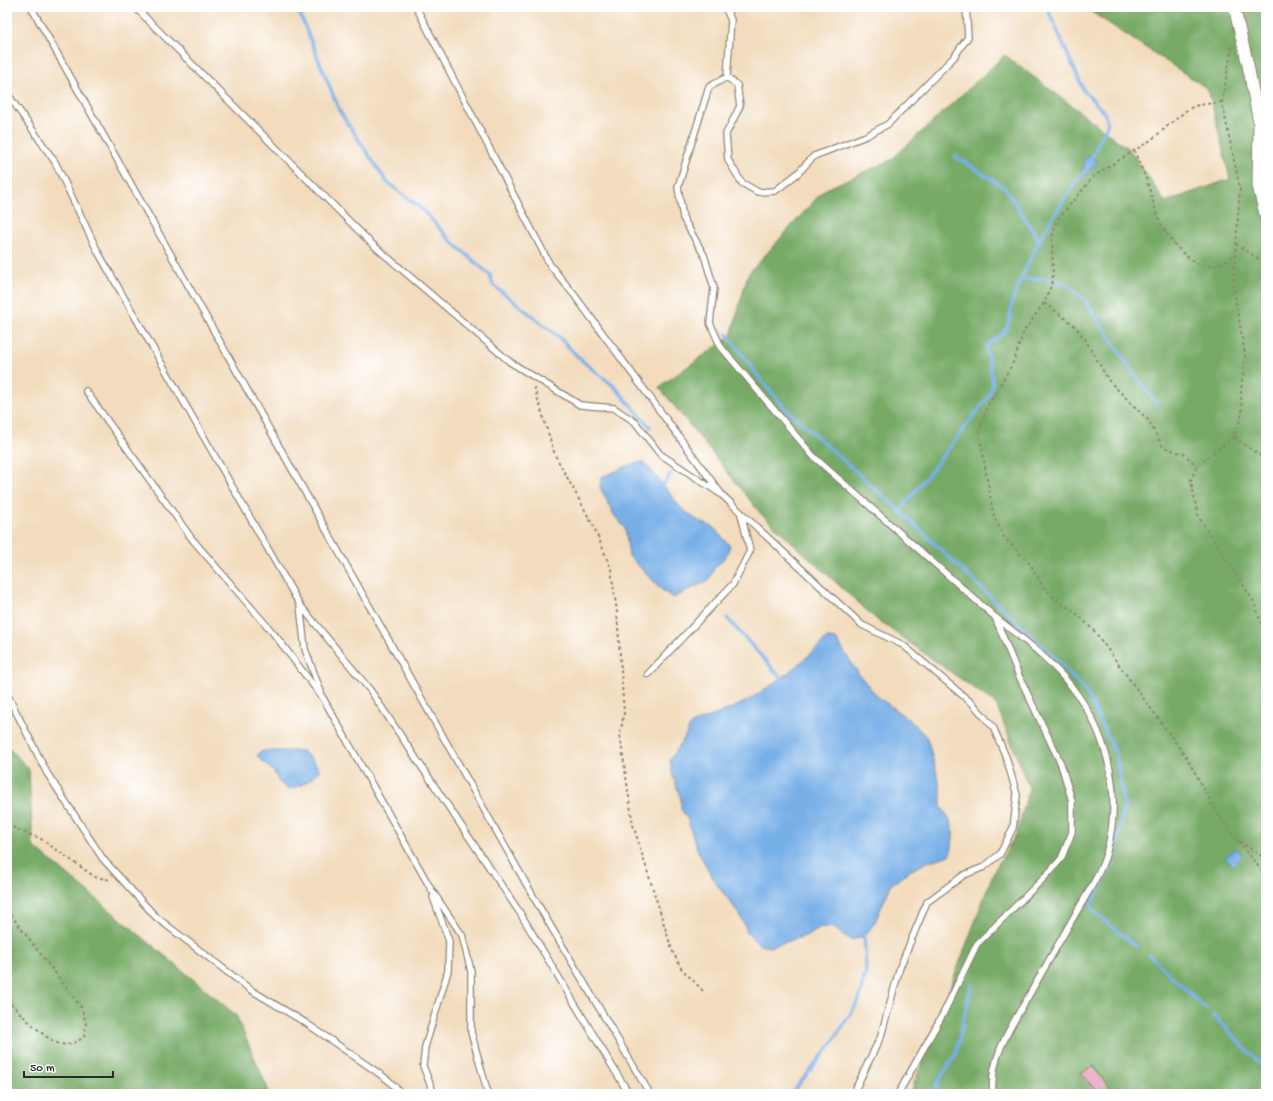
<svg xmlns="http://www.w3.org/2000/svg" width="1273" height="1101" viewBox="0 0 1273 1101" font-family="'Gochi Hand',sans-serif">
	<rect width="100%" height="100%" fill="#fff"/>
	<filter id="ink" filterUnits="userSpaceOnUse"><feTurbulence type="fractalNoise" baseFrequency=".025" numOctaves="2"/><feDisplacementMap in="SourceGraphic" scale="8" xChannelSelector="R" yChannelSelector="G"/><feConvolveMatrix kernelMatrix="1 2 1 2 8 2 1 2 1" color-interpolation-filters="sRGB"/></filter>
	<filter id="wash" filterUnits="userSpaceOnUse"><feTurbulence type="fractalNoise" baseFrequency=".012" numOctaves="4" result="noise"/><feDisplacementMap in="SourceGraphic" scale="16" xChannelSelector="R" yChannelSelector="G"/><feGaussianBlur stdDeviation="0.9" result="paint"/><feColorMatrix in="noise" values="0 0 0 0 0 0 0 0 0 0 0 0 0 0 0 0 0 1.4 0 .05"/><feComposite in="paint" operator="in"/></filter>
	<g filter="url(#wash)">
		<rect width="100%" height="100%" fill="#f2dcbd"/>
		<path fill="#7a6" stroke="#516a48" d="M 1084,7 L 1266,7 L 1266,1094 L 910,1094 L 994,871 L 1017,833 L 1029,788 L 996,704 L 876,619 L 761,514 L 659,387 L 731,336 L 748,274 L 824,190 L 891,160 L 1005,55 L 1130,150 L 1165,202 L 1230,179 L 1208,89 Z
			M 7,746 L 29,769 L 33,846 L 236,1015 L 270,1094 L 7,1094 Z"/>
		<path fill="#77afe7" stroke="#516d89" d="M 1092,157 L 1096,161 L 1096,164 L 1080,180 L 1078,178 L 1084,168 L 1084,159 L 1087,157 Z
			M 643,462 L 657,477 L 681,508 L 697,520 L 713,527 L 730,546 L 726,556 L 714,569 L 709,580 L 673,598 L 663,591 L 629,556 L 625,528 L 614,515 L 600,487 L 602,477 L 632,464 Z
			M 827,638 L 836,639 L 860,676 L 878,697 L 912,722 L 927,738 L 938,778 L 941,794 L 941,807 C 955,823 955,834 950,855 L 927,862 L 908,872 L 891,885 L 874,924 L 864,937 L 850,940 L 834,928 L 821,927 L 808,935 L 770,947 L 760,945 L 748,934 L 740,915 L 715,882 L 697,849 L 687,818 L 681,809 L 681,799 L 672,773 L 670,760 L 685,737 L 691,724 C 713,715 738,708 758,694 C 781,679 808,658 827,638 Z
			M 263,751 L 302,751 L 312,759 L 320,770 C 313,779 299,788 288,789 L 279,782 L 274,772 L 257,756 L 259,753 Z
			M 1235,848 L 1243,856 L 1233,866 L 1225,858 Z"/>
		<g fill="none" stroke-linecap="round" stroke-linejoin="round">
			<path stroke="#77afe7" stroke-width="3.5" d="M 297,7 L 340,112 L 387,182 L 422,209 L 451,241 L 490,275 L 493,285 L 558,336 L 580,359 L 615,387 L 650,427
				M 1048,10 L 1084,91 L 1104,112 L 1108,123 L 1090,161
				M 955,156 L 1005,188 L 1040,242
				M 1081,176 C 1053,212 1029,257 1013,299 C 1010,308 1011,321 1006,329 C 1001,338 992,339 986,347 L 993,383 L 989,396 L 900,511 L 1059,662 L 1086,692 L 1116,754 L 1124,807 L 1113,861 L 1091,904 L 1093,911 L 1137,947
				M 1022,280 L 1042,278 L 1065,283 L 1084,299 L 1136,377 L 1158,405
				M 727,334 L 761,380 L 785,408 L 900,511
				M 662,487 L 671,473
				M 727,618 L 783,680
				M 1149,955 L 1206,1009
				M 1213,1015 L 1266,1070
				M 791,1094 L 832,1043 L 859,1000 L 866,970 L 864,934
				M 937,1094 L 936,1085 L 956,1054 L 971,986"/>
		</g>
		<g id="blocks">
			<path fill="#e69ab6" d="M 1091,1066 L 1113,1094 L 1097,1094 L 1081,1074 Z"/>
		</g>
	</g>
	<g filter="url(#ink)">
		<use href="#blocks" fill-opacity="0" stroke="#8e8474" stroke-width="1"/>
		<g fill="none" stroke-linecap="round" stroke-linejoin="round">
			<g stroke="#8e8474" stroke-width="8">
				<path id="lane" d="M 31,7 L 537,903 L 650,1094
					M 135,7 L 372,244 L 510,362 L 580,405 L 614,408 L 635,422 L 660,454 L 719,493
					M 416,7 L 550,265 L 575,296 L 722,495 L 862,625 L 903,645 L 974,705 L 993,727 L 1006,757 L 1017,795 L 1013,828 L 1000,854 L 984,867 L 964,875 L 927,902 L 900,967 L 881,1036 L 853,1094
					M 725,7 L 731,20 L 727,77
					M 7,93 L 55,162 L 98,252 L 300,605 L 305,649 L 321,692
					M 86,391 L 192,539 L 274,634 L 323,698 L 431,889 L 462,935 L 471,971 L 471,1032 L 488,1094
					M 300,605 L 370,690 L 520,913 L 629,1094
					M 648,674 L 733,584 L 750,551 L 741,514
					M 7,694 L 47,773 L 103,859 L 156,917 L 251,990 L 306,1023 L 374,1070 L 388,1080 L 402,1094
					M 433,897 L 449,941 L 448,971 L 425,1047 L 423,1066 L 434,1094
					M 898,1094 L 943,1014 L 977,944 L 1043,879 L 1061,859 L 1072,832 L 1072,801 L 1061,764 L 1019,676 L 995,617 L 814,457 L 721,347 L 710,323 L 714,288 L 704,255 L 683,218 L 678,187 L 709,87 L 727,77 L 737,85 L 740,106 L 726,134 L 728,160 L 742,183 L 758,192 L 775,191 L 797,174 L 814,156 L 866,136 L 888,124 L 954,57 L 968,37 L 966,7
					M 993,1094 C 989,1058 1011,1027 1028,997 C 1044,969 1060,941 1076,913 C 1087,894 1101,873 1107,851 C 1125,783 1102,714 1053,666 C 1036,648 1015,633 995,617"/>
			</g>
			<g stroke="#8e8474" stroke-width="13">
				<path id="street" d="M 1234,7 L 1248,65 L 1259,123 L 1258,186 L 1266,218"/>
			</g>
			<path stroke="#8e8474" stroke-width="2" stroke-dasharray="3 3" stroke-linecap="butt" d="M 1232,47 L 1222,102 L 1240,189 L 1233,285 L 1245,354 L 1241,391 L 1242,414 L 1234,437 L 1197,466 L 1191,480 L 1198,516 L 1254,602 L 1263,628 L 1266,632
				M 1222,102 L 1198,105 L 1188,109 L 1151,140 L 1094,176 L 1057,220 L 1052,237 L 1053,281 L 1044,303 L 1024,331 L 1013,363 L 987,407 L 979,432 L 993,513 L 1003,536 L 1031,565 L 1042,585 L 1054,598 L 1076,613 L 1095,632 L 1187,758 L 1217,813 L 1236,839 L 1266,859
				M 1134,150 C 1138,161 1143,171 1147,181 C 1151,194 1154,207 1159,219 C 1166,237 1190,268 1211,266 C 1220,266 1227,260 1235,255
				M 1236,244 L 1266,264
				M 1044,303 L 1073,324 L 1085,339 L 1109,381 L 1148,420 L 1163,447 L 1184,454 L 1197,466
				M 534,387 L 555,455 L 594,527 L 611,569 L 617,612 L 624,713 L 620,735 L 633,825 L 672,950 L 681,968 L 704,992
				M 1234,437 L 1266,460
				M 7,825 L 41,839 L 95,877 L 111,880
				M 1238,841 L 1266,876
				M 7,910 L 81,1007 L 86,1023 L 84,1037 C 77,1042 69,1046 60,1044 C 48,1042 17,1010 7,1000"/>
			<use href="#lane" stroke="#fff" stroke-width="5.5"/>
			<use href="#street" stroke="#fff" stroke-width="11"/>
		</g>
	</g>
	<rect width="1273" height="1101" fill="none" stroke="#fff" stroke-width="24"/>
	<path d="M24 1071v6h89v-6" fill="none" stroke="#2b2b2b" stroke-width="2"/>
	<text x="30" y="1071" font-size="12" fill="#2b2b2b" stroke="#ffffff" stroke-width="3" paint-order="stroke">50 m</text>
</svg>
